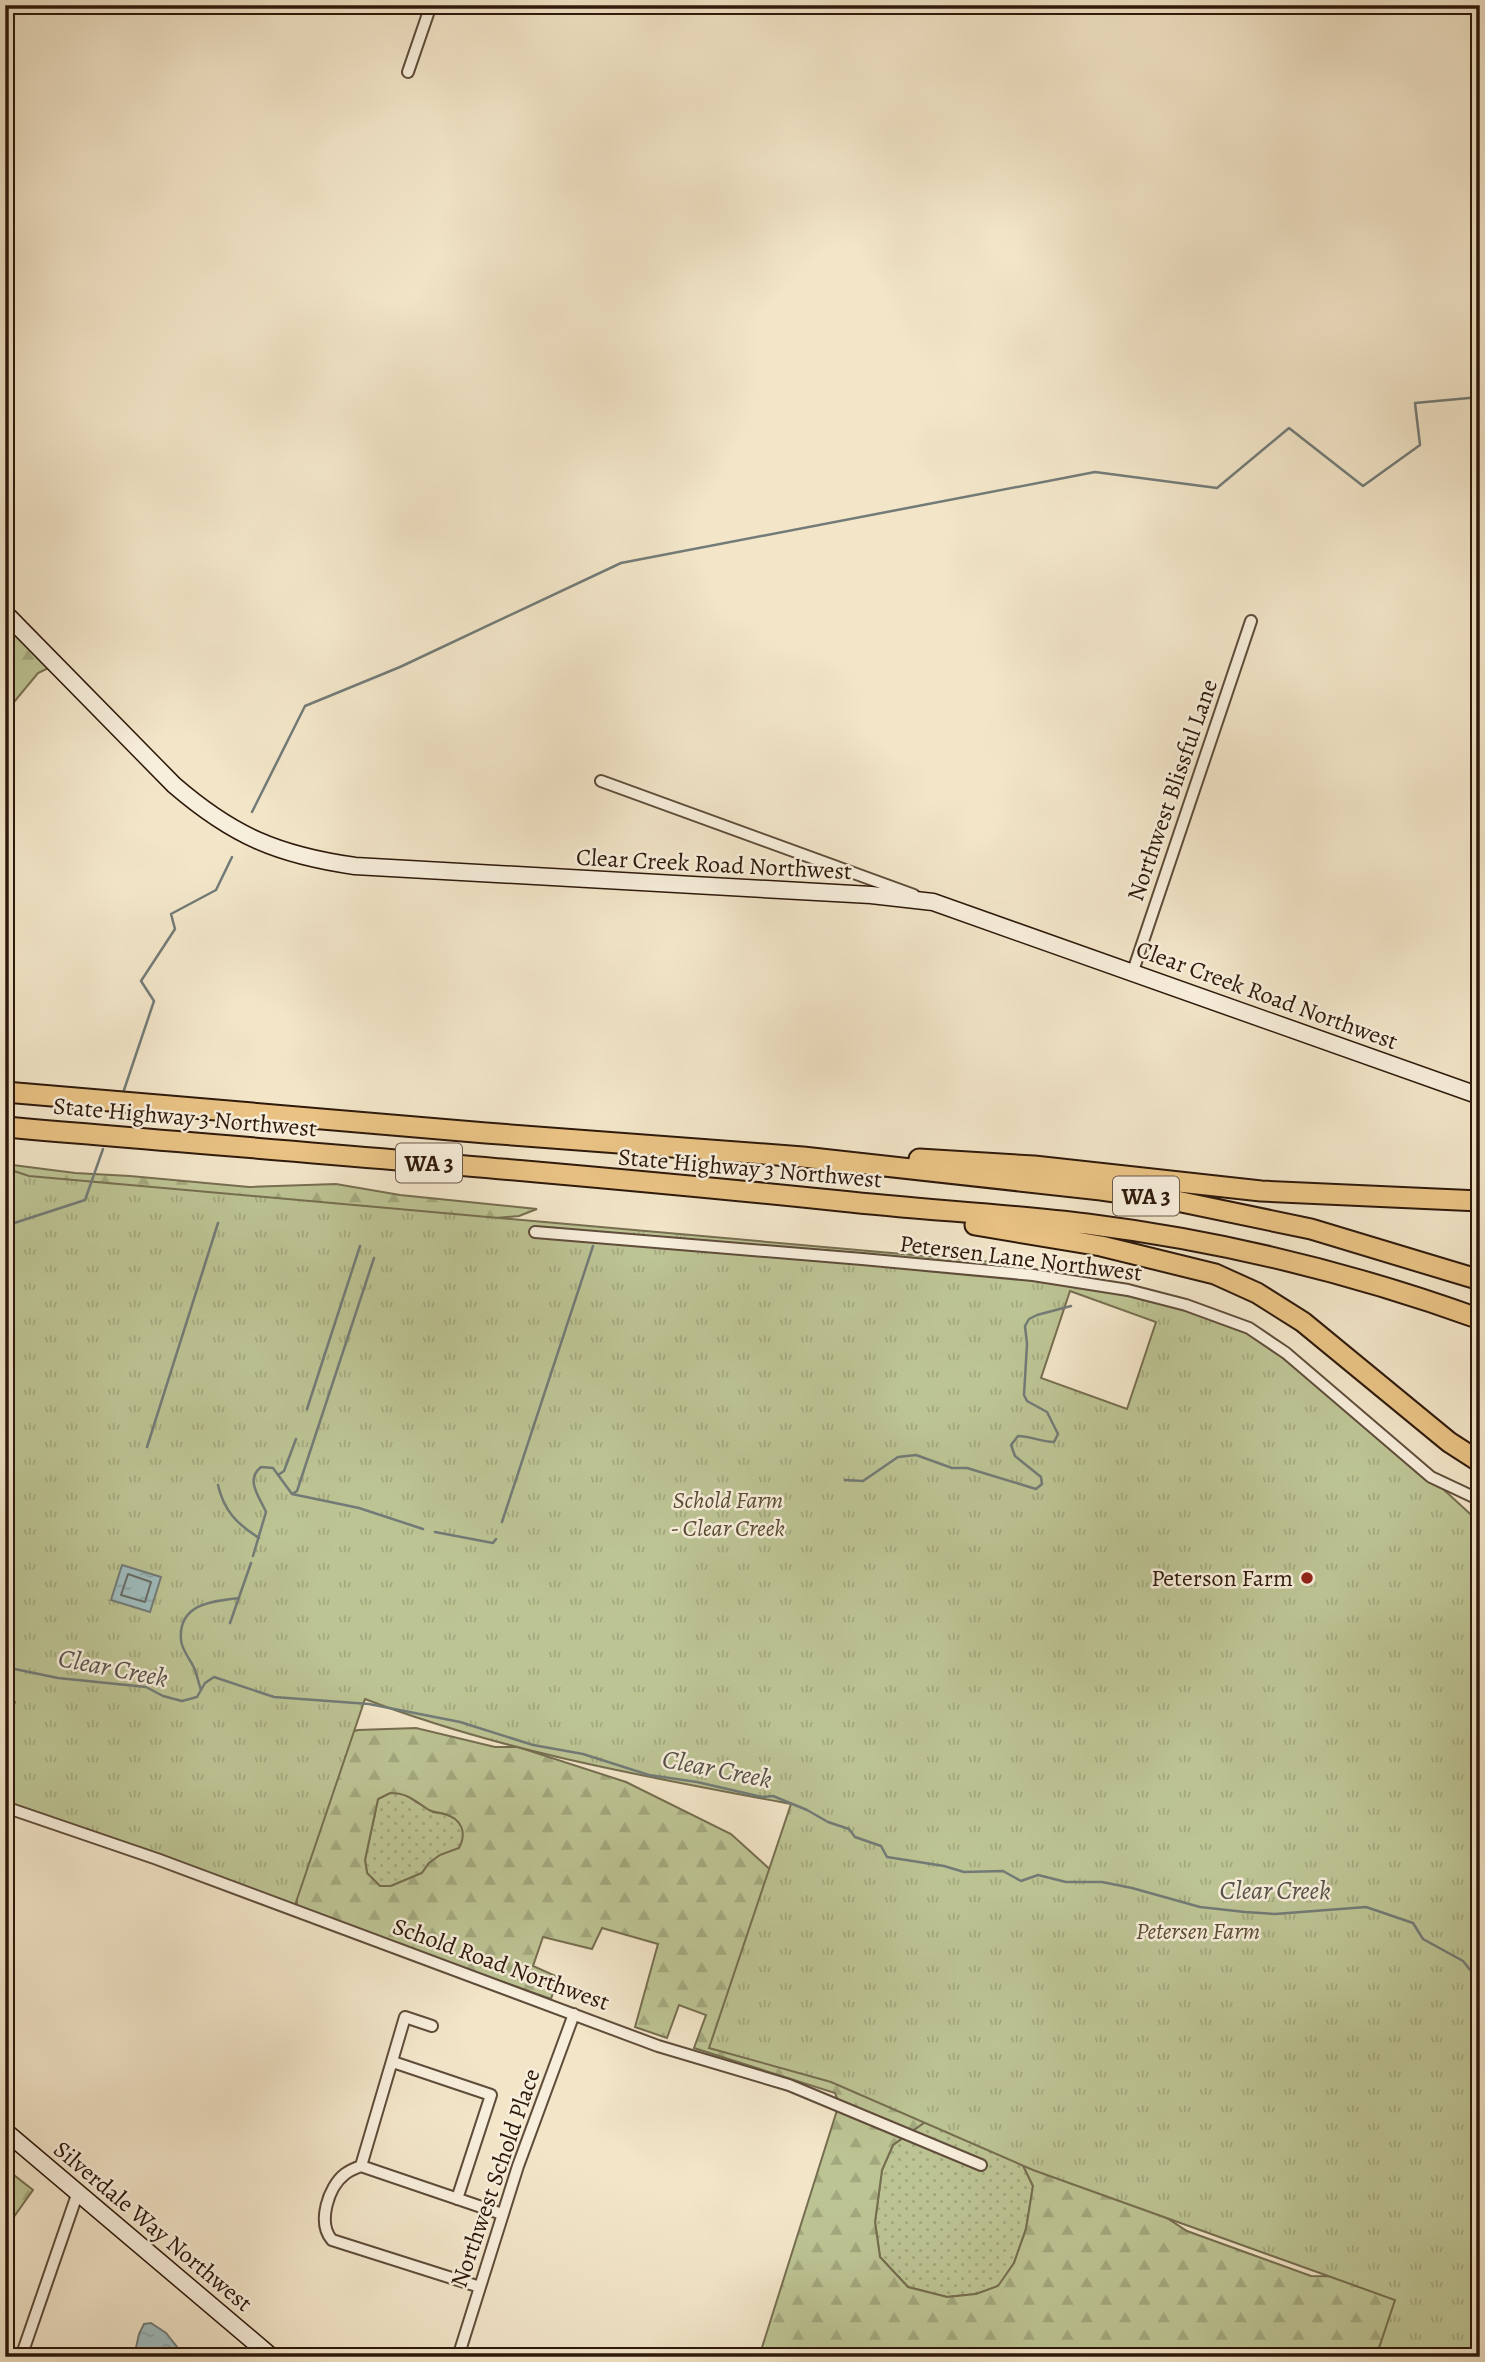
<svg xmlns="http://www.w3.org/2000/svg" width="1485" height="2362" viewBox="0 0 1485 2362" font-family="Alegreya,serif">
	<defs>
		<pattern id="grass-dots" width="8" height="8" patternUnits="userSpaceOnUse" patternTransform="scale(1.75)"><rect width="8" height="8" fill="#bdc494"/><path d="M2 2h.1M6 6h.1" fill="none" stroke="#a3a87e" stroke-width="1.8" stroke-linecap="round"/></pattern>
		<pattern id="forest-firs" width="22" height="20" patternUnits="userSpaceOnUse" patternTransform="scale(1.75)"><rect width="22" height="20" fill="#bdc494"/><path d="M5 1l3.5 6h-7zM16 11l3.5 6h-7z" fill="#a3a87e"/></pattern>
		<pattern id="park-tufts" width="24" height="20" patternUnits="userSpaceOnUse" patternTransform="scale(1.75)"><rect width="24" height="20" fill="#bdc494"/><path d="M3 7l-1-3M5 7V3M7 7l1-3M15 17l-1-3M17 17v-4M19 17l1-3" fill="none" stroke="#a3a87e"/></pattern>
		<pattern id="water-ripples" width="26" height="14" patternUnits="userSpaceOnUse" patternTransform="scale(1.75)"><rect width="26" height="14" fill="#9fbdbf"/><path d="M2 4q2-2 4 0t4 0M15 11q2-2 4 0t4 0" fill="none" stroke="#89a2a3"/></pattern>
	</defs>
	<rect width="100%" height="100%" fill="#f2e5c8"/>
	<filter id="stains"><feTurbulence type="fractalNoise" baseFrequency=".00286" numOctaves="4"/><feColorMatrix values="0 0 0 0 .2 0 0 0 0 .09 0 0 0 0 .02 0 0 0 .5 -.17"/></filter>
	<radialGradient id="worn" r=".72"><stop offset=".6" stop-color="#630" stop-opacity="0"/><stop offset="1" stop-color="#630" stop-opacity=".3"/></radialGradient>
	<path fill="url(#grass-dots)" stroke="#766e50" stroke-width="2" d="M 390,1793 L 402,1793 L 433,1812 L 445,1814 L 455,1818 L 463,1826 L 464,1839 L 459,1848 L 429,1863 L 422,1873 L 391,1886 L 380,1886 L 367,1873 L 365,1860 L 378,1799 Z
		M 925,2122 L 1015,2149 L 1033,2186 L 1026,2229 L 1014,2263 L 999,2286 L 976,2294 L 947,2297 L 908,2287 L 880,2257 L 875,2222 L 882,2170 L 893,2145 Z"/>
	<path fill="url(#forest-firs)" stroke="#766e50" stroke-width="2" fill-rule="evenodd" d="M 5,613 L 55,665 L 38,673 L 5,713 Z
		M 5,1164 L 75,1173 L 130,1176 L 249,1187 L 336,1184 L 400,1195 L 537,1209 L 519,1216 L 460,1221 L 5,1298 Z
		M 5,1677 L 340,1735 L 358,1730 L 416,1728 L 495,1747 L 518,1747 L 626,1782 L 731,1834 L 1124,2190 L 1187,2231 L 1311,2276 L 1381,2277 L 1449,2357 L 759,2357 L 839,2104 L 835,2093 L 694,2048 L 706,2015 L 679,2005 L 667,2038 L 635,2027 L 658,1944 L 602,1928 L 592,1949 L 543,1937 L 533,1966 L 558,1977 L 551,1999 L 297,1909 L 296,1828 L 5,1765 ZM 390,1793 C 408,1793 415,1801 429,1810 C 435,1813 439,1812 445,1814 C 462,1819 467,1833 459,1848 L 440,1855 L 429,1863 L 422,1873 L 391,1886 L 380,1886 L 367,1873 L 365,1860 L 378,1799 ZM 925,2122 L 1015,2149 L 1033,2186 L 1026,2229 L 1014,2263 L 998,2286 L 976,2294 L 947,2297 L 908,2287 L 880,2257 L 875,2222 L 882,2170 L 893,2145 Z
		M 5,2168 L 33,2190 L 11,2221 L 5,2239 Z"/>
	<path fill="url(#park-tufts)" stroke="#766e50" stroke-width="2" fill-rule="evenodd" d="M 5,1168 L 29,1176 L 993,1262 L 1173,1297 L 1209,1308 L 1236,1319 L 1392,1442 L 1480,1523 L 1480,2357 L 1376,2357 L 1395,2300 L 1033,2170 L 831,2082 L 709,2048 L 791,1804 C 647,1777 503,1752 365,1699 L 293,1911 L 5,1807 L 5,1731 L 15,1702 L 5,1698 ZM 1070,1291 L 1156,1322 L 1127,1409 L 1041,1378 Z"/>
	<path fill="url(#water-ripples)" stroke="#727b77" stroke-width="2" d="M 122,1565 L 161,1577 L 150,1612 L 111,1600 Z
		M 151,2323 L 166,2333 L 185,2357 L 134,2357 L 139,2334 L 144,2324 Z"/>
	<g fill="none" stroke-linecap="round" stroke-linejoin="round">
		<path stroke="#666b65" stroke-width="2" d="M 128,1574 L 151,1582 L 145,1602 L 121,1595 Z"/>
		<path stroke="#727b77" stroke-width="2.5" d="M 252,812 L 305,706 L 400,667 L 621,563 L 1095,472 L 1217,488 L 1289,428 L 1363,486 L 1420,445 L 1415,403 L 1480,397
			M 124,1090 L 154,1001 L 141,981 L 175,929 L 171,914 L 216,890 L 232,857
			M 5,1226 L 85,1200 L 103,1149
			M 307,1409 L 360,1246
			M 147,1447 L 218,1223
			M 278,1475 L 284,1471 L 296,1439
			M 845,1480 L 863,1481 L 898,1457 L 916,1455 L 952,1468 L 967,1468 L 1036,1489 L 1042,1484 L 1041,1477 L 1015,1456 L 1011,1445 L 1018,1436 C 1031,1436 1040,1442 1054,1442 L 1058,1434 L 1047,1412 L 1027,1401 L 1024,1395 L 1027,1344 L 1025,1326 L 1029,1319 L 1037,1315 L 1071,1306
			M 218,1485 C 224,1511 237,1524 259,1538
			M 292,1494 L 297,1491 L 374,1258
			M 502,1522 L 593,1246
			M 435,1532 L 493,1543 L 496,1539
			M 253,1556 L 266,1512 C 259,1496 245,1480 261,1467 L 273,1468 L 292,1494 L 359,1508 L 423,1529
			M 230,1623 L 251,1563
			M 5,1667 L 58,1678 L 146,1687 L 163,1696 L 182,1701 L 197,1697 L 205,1683 L 214,1677 L 274,1697 L 369,1704 L 460,1722 L 533,1745 L 583,1754 L 649,1775 L 697,1782 L 762,1797 L 773,1796 L 807,1810 L 828,1822 L 849,1829 L 855,1837 L 881,1846 L 887,1857 L 944,1866 L 964,1872 L 1003,1871 L 1021,1881 L 1038,1875 L 1066,1882 L 1102,1882 L 1132,1888 L 1200,1907 L 1245,1912 L 1275,1914 L 1366,1907 L 1413,1923 L 1423,1939 L 1463,1961 L 1480,1982
			M 201,1690 C 199,1684 197,1676 195,1670 C 191,1660 182,1651 181,1640 C 178,1604 212,1601 239,1598"/>
		<g stroke="#5f4c3a" stroke-width="14">
			<path id="minor" d="M 408,72 L 431,5
				M 601,781 L 914,895
				M 1133,971 L 1251,621
				M 535,1232 L 862,1259 L 1033,1275 L 1128,1290 L 1186,1305 L 1249,1328 L 1286,1353 L 1431,1477 L 1480,1500
				M 5,1807 L 157,1859 L 658,2046 L 789,2085 L 981,2165
				M 432,2026 L 405,2017 L 361,2166 L 502,2214
				M 393,2062 L 491,2095 L 457,2199
				M 361,2166 C 356,2168 350,2170 345,2174 C 328,2187 317,2223 332,2240 L 480,2287
				M 21,2357 L 78,2192
				M 458,2357 L 518,2166 L 574,2014"/>
		</g>
		<g stroke="#2e190b" stroke-width="19">
			<path id="secondary" d="M 5,613 L 174,785 C 233,836 278,855 355,866 L 871,895 L 933,902 L 1480,1096
				M 5,2131 L 272,2357"/>
		</g>
		<g stroke="#2e190b" stroke-width="23">
			<path id="motorway" d="M 5,1092 L 486,1133 L 803,1157 L 1101,1190 L 1172,1200 L 1311,1229 L 1480,1280
				M 5,1127 C 284,1151 563,1172 841,1201 C 923,1210 1006,1214 1087,1224 C 1222,1241 1353,1273 1480,1319
				M 919,1159 L 1034,1166 L 1261,1191 L 1480,1201
				M 975,1225 L 1101,1246 L 1215,1274 L 1257,1293 L 1303,1322 L 1449,1442 L 1480,1462"/>
		</g>
		<use href="#minor" stroke="#f7eedb" stroke-width="10"/>
		<use href="#secondary" stroke="#f7eedb" stroke-width="16"/>
		<use href="#motorway" stroke="#e9c284" stroke-width="19"/>
	</g>
	<circle fill="#8f2418" stroke="#f7eedb" stroke-width="2.5" cx="1307" cy="1578" r="7"/>
	<g text-anchor="middle" dominant-baseline="central" stroke-width="5" stroke-linejoin="round" paint-order="stroke">
		<g fill="#f7eedb" stroke="#6a5949" stroke-width="2">
			<rect x="396" y="1143.5" width="66" height="39" rx="5"/>
			<rect x="1113" y="1176.5" width="66" height="39" rx="5"/>
		</g>
		<g font-size="23" font-weight="bold" fill="#2e190b">
			<text x="429" y="1163">WA 3</text>
			<text x="1146" y="1196">WA 3</text>
		</g>
		<g font-size="24" fill="#2e190b" stroke="#f7eedb">
			<text transform="translate(1172 790) rotate(-71)">Northwest Blissful Lane</text>
			<text transform="translate(714 864) rotate(3)">Clear Creek Road Northwest</text>
			<text transform="translate(1267 995) rotate(20)">Clear Creek Road Northwest</text>
			<text transform="translate(185 1117) rotate(5)">State Highway 3 Northwest</text>
			<text transform="translate(750 1168) rotate(5)">State Highway 3 Northwest</text>
			<text transform="translate(1021 1258) rotate(7)">Petersen Lane Northwest</text>
			<text transform="translate(501 1964) rotate(20)">Schold Road Northwest</text>
			<text transform="translate(495 2178) rotate(-71)">Northwest Schold Place</text>
			<text transform="translate(153 2226) rotate(40)">Silverdale Way Northwest</text>
		</g>
		<g font-size="24" font-style="italic" fill="#594c34" stroke="#f7eedb">
			<text x="728" y="1500">Schold Farm<tspan x="728" dy="28">- Clear Creek</tspan></text>
			<text x="1198" y="1931">Petersen Farm</text>
		</g>
		<g font-size="24" fill="#2e190b" stroke="#f7eedb" text-anchor="end">
			<text x="1293" y="1578">Peterson Farm</text>
		</g>
		<g font-size="26" font-style="italic" fill="#56524a" stroke="#f7eedb">
			<text transform="translate(113 1668) rotate(11)">Clear Creek</text>
			<text transform="translate(717 1769) rotate(11)">Clear Creek</text>
			<text x="1275" y="1890">Clear Creek</text>
		</g>
	</g>
	<rect width="1485" height="2362" fill="none" stroke="#f2e5c8" stroke-width="28"/>
	<rect x="7" y="7" width="1471" height="2348" fill="none" stroke="#2e190b" stroke-width="3.5"/>
	<rect x="14" y="14" width="1457" height="2334" fill="none" stroke="#2e190b" stroke-width="2"/>
	<rect width="100%" height="100%" filter="url(#stains)"/>
	<rect width="100%" height="100%" fill="url(#worn)"/>
</svg>
